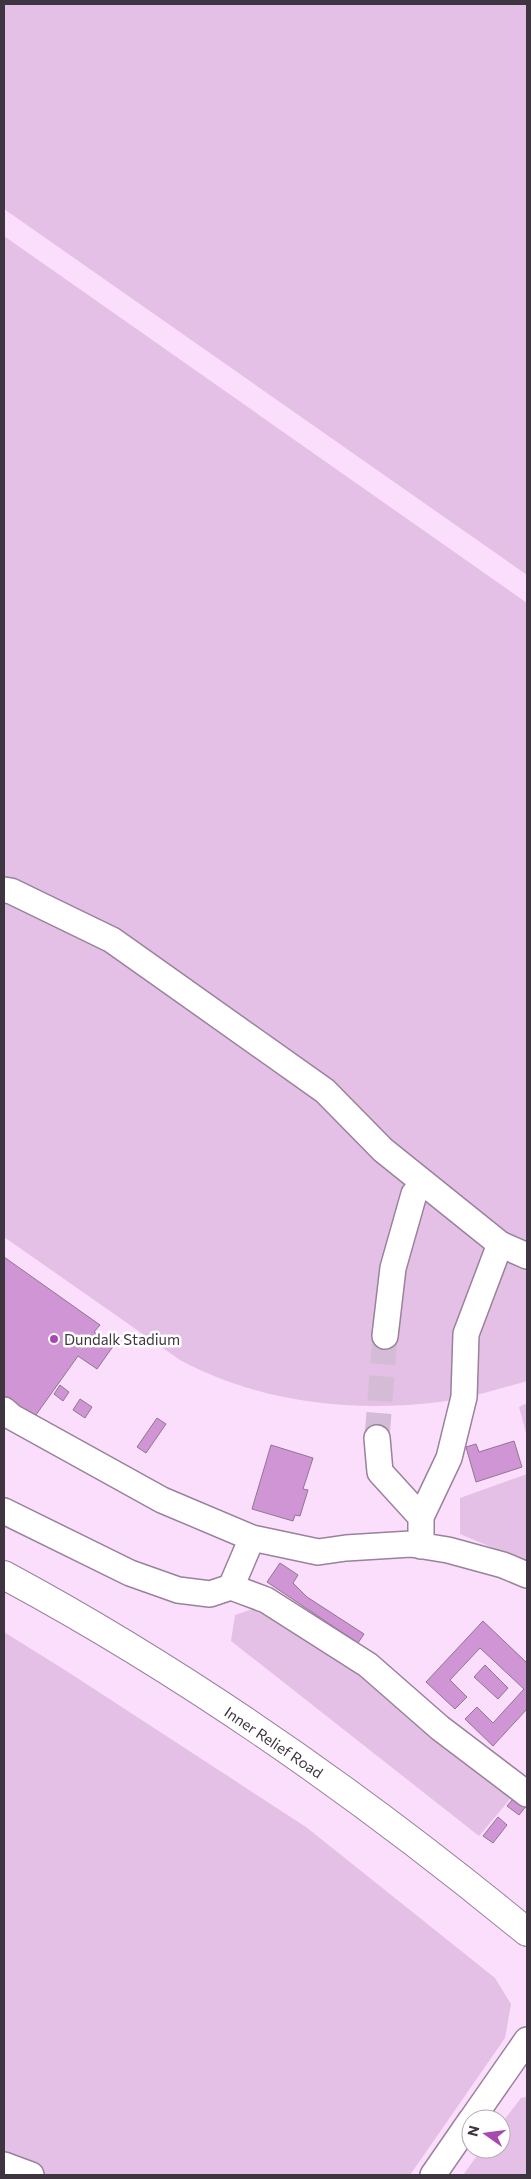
<svg xmlns="http://www.w3.org/2000/svg" width="531" height="2179" viewBox="0 0 531 2179" font-family="Commissioner,sans-serif">
	<rect width="100%" height="100%" fill="#fadefc"/>
	<path fill="#e4c0e6" d="M 4,4 L 527,4 L 527,575 L 4,209 Z
		M 4,236 L 527,603 L 527,1381 C 498,1389 468,1399 439,1402 C 351,1413 258,1402 180,1360 L 4,1237 Z
		M 527,1403 L 527,1436 L 519,1407 Z
		M 527,1474 L 527,1562 L 460,1534 L 460,1498 Z
		M 258,1607 L 367,1681 L 511,1798 L 479,1836 L 231,1641 L 235,1615 Z
		M 4,1632 L 68,1672 L 306,1827 L 495,1978 L 511,2004 L 505,2038 L 410,2175 L 4,2175 Z
		M 527,2097 L 527,2175 L 463,2175 L 482,2149 L 501,2149 L 501,2124 L 521,2098 Z"/>
	<path fill="#d095d4" stroke="#8f7690" d="M 4,1257 L 100,1325 L 94,1332 L 114,1345 L 97,1369 L 78,1356 L 33,1419 L 4,1398 Z
		M 60,1385 L 69,1392 L 63,1401 L 54,1394 Z
		M 80,1399 L 92,1407 L 85,1418 L 73,1410 Z
		M 157,1418 L 166,1424 L 146,1453 L 137,1447 Z
		M 514,1441 L 522,1467 L 476,1482 L 466,1447 L 476,1444 L 479,1452 Z
		M 271,1445 L 313,1458 L 303,1489 L 308,1490 L 300,1516 L 295,1515 L 293,1521 L 252,1509 Z
		M 280,1563 L 298,1575 L 293,1583 L 307,1597 L 364,1634 L 358,1643 L 267,1582 Z
		M 483,1621 L 527,1663 L 527,1709 L 493,1746 L 465,1719 L 477,1707 L 493,1723 L 524,1689 L 480,1648 L 450,1680 L 467,1697 L 455,1709 L 426,1682 Z
		M 485,1665 L 508,1688 L 498,1699 L 474,1677 Z
		M 517,1794 L 527,1805 L 519,1815 L 507,1806 Z
		M 498,1817 L 507,1825 L 493,1843 L 483,1836 Z"/>
	<g fill="none" stroke-linecap="round" stroke-linejoin="round">
		<path stroke="#d5bcd6" stroke-width="25" stroke-dasharray="25 12" stroke-linecap="butt" d="M 377,1438 L 385,1336"/>
		<g stroke="#9a819c" stroke-width="28">
			<path id="minor" d="M 4,890 L 11,891 L 112,940 L 325,1091 L 383,1150 L 500,1244 L 466,1334 L 464,1397 L 449,1458 L 421,1517 L 421,1546
				M 500,1244 L 527,1256
				M 385,1336 L 393,1268 L 414,1194 L 423,1182
				M 4,1410 L 12,1417 L 162,1500 L 252,1538 L 231,1587 L 210,1594 L 178,1590 L 130,1573 L 4,1511
				M 377,1438 L 380,1472 L 421,1517
				M 252,1538 L 318,1552 L 346,1548 L 411,1544 L 448,1550 L 503,1565 L 527,1575
				M 231,1587 L 266,1600 L 368,1665 L 440,1728 L 527,1794
				M 472,2119 L 527,2040
				M 4,2165 L 31,2175
				M 433,2175 L 471,2120"/>
		</g>
		<g stroke="#9a819c" stroke-width="30">
			<path id="major" d="M 4,1575 C 190,1675 364,1798 527,1932"/>
		</g>
		<use href="#minor" stroke="#fff" stroke-width="25"/>
		<use href="#major" stroke="#fff" stroke-width="28"/>
	</g>
	<circle fill="#a849b1" stroke="#fff" stroke-width="2" cx="54" cy="1339" r="5"/>
	<g text-anchor="middle" dominant-baseline="central" stroke-width="5" stroke-linejoin="round" paint-order="stroke">
		<g font-size="15" fill="#3f3540" stroke="#fff" text-anchor="start">
			<text x="64" y="1339">Dundalk Stadium</text>
		</g>
		<g font-size="15" fill="#3f3540" stroke="#fff">
			<text transform="translate(274 1742) rotate(34)">Inner Relief Road</text>
		</g>
	</g>
	<rect width="531" height="2179" fill="none" stroke="#3f3540" stroke-width="10"/>
	<g transform="translate(486 2134) rotate(284)"><circle r="24" fill="#ffffff" stroke="#b2aeb3"/>
	<path d="M0-4L9 19L0 12L-9 19Z" fill="#a849b1"/>
	<text y="-8" font-size="14" font-weight="bold" text-anchor="middle" fill="#3f3540">N</text>
	</g>
</svg>
